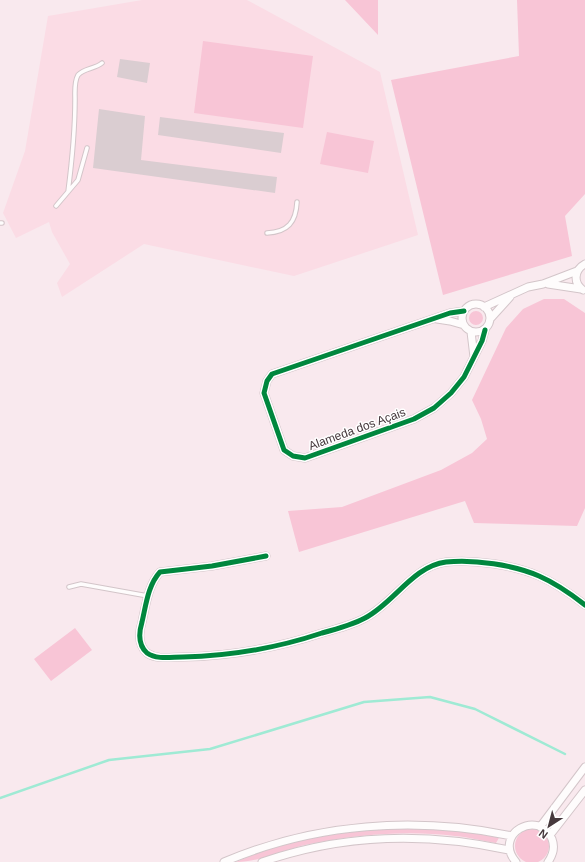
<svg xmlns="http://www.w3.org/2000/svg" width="585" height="862" viewBox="0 0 585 862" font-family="Arial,sans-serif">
	<rect width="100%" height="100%" fill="#f9e9ee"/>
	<path fill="#fbdce5" d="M 142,0 L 247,0 L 380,72 L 418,235 L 294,276 L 144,244 L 62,297 L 57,283 L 70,264 L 52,232 L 49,222 L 16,238 L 3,213 L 25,151 L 48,16 Z"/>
	<path fill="#f8c5d6" d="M 345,0 L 378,0 L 378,35 Z
		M 517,0 L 585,0 L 585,194 L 565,216 L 572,256 L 443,295 L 391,80 L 519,56 Z
		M 203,41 L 313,56 L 303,128 L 194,113 Z
		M 327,132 L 374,141 L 368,173 L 320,164 Z
		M 544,299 L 564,299 L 585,313 L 585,508 L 577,526 L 474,523 L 465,501 L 299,552 L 288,511 L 342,507 L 441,470 L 472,453 L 487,439 L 481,419 L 472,400 L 506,328 L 523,309 Z
		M469 318a7 7 0 1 1 14 0a7 7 0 1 1-14 0Z
		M 75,628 L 92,650 L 51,681 L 34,659 Z
		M 398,827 L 438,828 L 500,836 L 496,843 C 483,841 469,837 455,836 C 409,830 360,834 315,843 C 288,847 263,862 236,862 C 287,839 342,832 398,827 Z
		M515 846a17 17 0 1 1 34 0a17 17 0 1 1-34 0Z"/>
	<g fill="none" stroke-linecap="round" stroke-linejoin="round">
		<path stroke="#9fead4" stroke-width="2.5" d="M 0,798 L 109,760 L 210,749 L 364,702 L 430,697 L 475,709 L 565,754"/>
	</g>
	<path fill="#dacdd1" d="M 120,59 L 150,63 L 147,83 L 117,77 Z
		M 99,109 L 145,116 L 141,160 L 277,177 L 275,193 L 93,168 Z
		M 160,117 L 284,133 L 281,153 L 158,135 Z"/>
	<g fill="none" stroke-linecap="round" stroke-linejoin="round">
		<g stroke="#d3c5c9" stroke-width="5.5">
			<path id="service" d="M 68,192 C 72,161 75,131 75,99 C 75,92 74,82 78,75 C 84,68 95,69 102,63
				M 56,206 L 78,180 L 87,148
				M 0,223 L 2,223
				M 267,233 C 288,232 296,222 297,202
				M 69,587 L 81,584 L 148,596"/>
		</g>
		<g stroke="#d3c5c9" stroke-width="9">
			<path id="minor" d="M 548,284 L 581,289
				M 583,290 C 573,283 574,270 585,264
				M462 318a14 14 0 1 1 28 0a14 14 0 1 1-28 0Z
				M 484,307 L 528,287 L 543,284 L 577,271
				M 464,311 L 450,313 L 272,374 L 267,381 L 264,393 L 284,450 L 293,456 L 305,458 L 414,419 L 434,408 L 451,393 L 464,377 L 482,341 L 485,330
				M 491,318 L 510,297
				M 437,319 L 450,321 L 464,325
				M 471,332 L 474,357
				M 266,556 L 212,566 L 160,572 C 148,585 146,605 142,622 C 139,632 138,645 147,653 C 157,660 171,657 183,657 C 231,656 277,648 322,633 C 337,629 352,625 365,618 C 394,603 413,566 446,562 C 474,559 514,565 539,576 C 555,583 571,594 585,605
				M 540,827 L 585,767
				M 550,835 L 585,790
				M 224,862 C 315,823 416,816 512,836
				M 262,862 C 342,834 427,832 509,850
				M 516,862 C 492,834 539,808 552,839 C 555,847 553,855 548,862"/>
		</g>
		<use href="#service" stroke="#fefcfc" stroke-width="3.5"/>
		<use href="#minor" stroke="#fefcfc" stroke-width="7"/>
		<g stroke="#fff" stroke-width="8">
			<path id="cycleway" d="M 464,311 L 450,313 L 272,374 L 267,381 L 264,393 L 284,450 L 293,456 L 305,458 L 414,419 L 434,408 L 451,393 L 464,377 L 482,341 L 485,330
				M 266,556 L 212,566 L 160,572 C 148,585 146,605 142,622 C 139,632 138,645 147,653 C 157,660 171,657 183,657 C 231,656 277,648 322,633 C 337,629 352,625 365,618 C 394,603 413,566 446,562 C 474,559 514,565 539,576 C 555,583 571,594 585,605"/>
		</g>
		<use href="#cycleway" stroke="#00873e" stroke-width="5"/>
	</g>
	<g text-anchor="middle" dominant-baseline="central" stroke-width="3" stroke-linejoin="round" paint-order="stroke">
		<g font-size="12" fill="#46383c" stroke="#fff">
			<text transform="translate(357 429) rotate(-20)">Alameda dos Açais</text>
		</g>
	</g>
	<g transform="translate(549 826) rotate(216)" stroke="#ffffff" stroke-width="3" paint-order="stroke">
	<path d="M0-3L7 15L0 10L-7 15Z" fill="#46383c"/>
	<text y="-6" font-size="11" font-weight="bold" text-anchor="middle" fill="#46383c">N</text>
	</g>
</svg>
